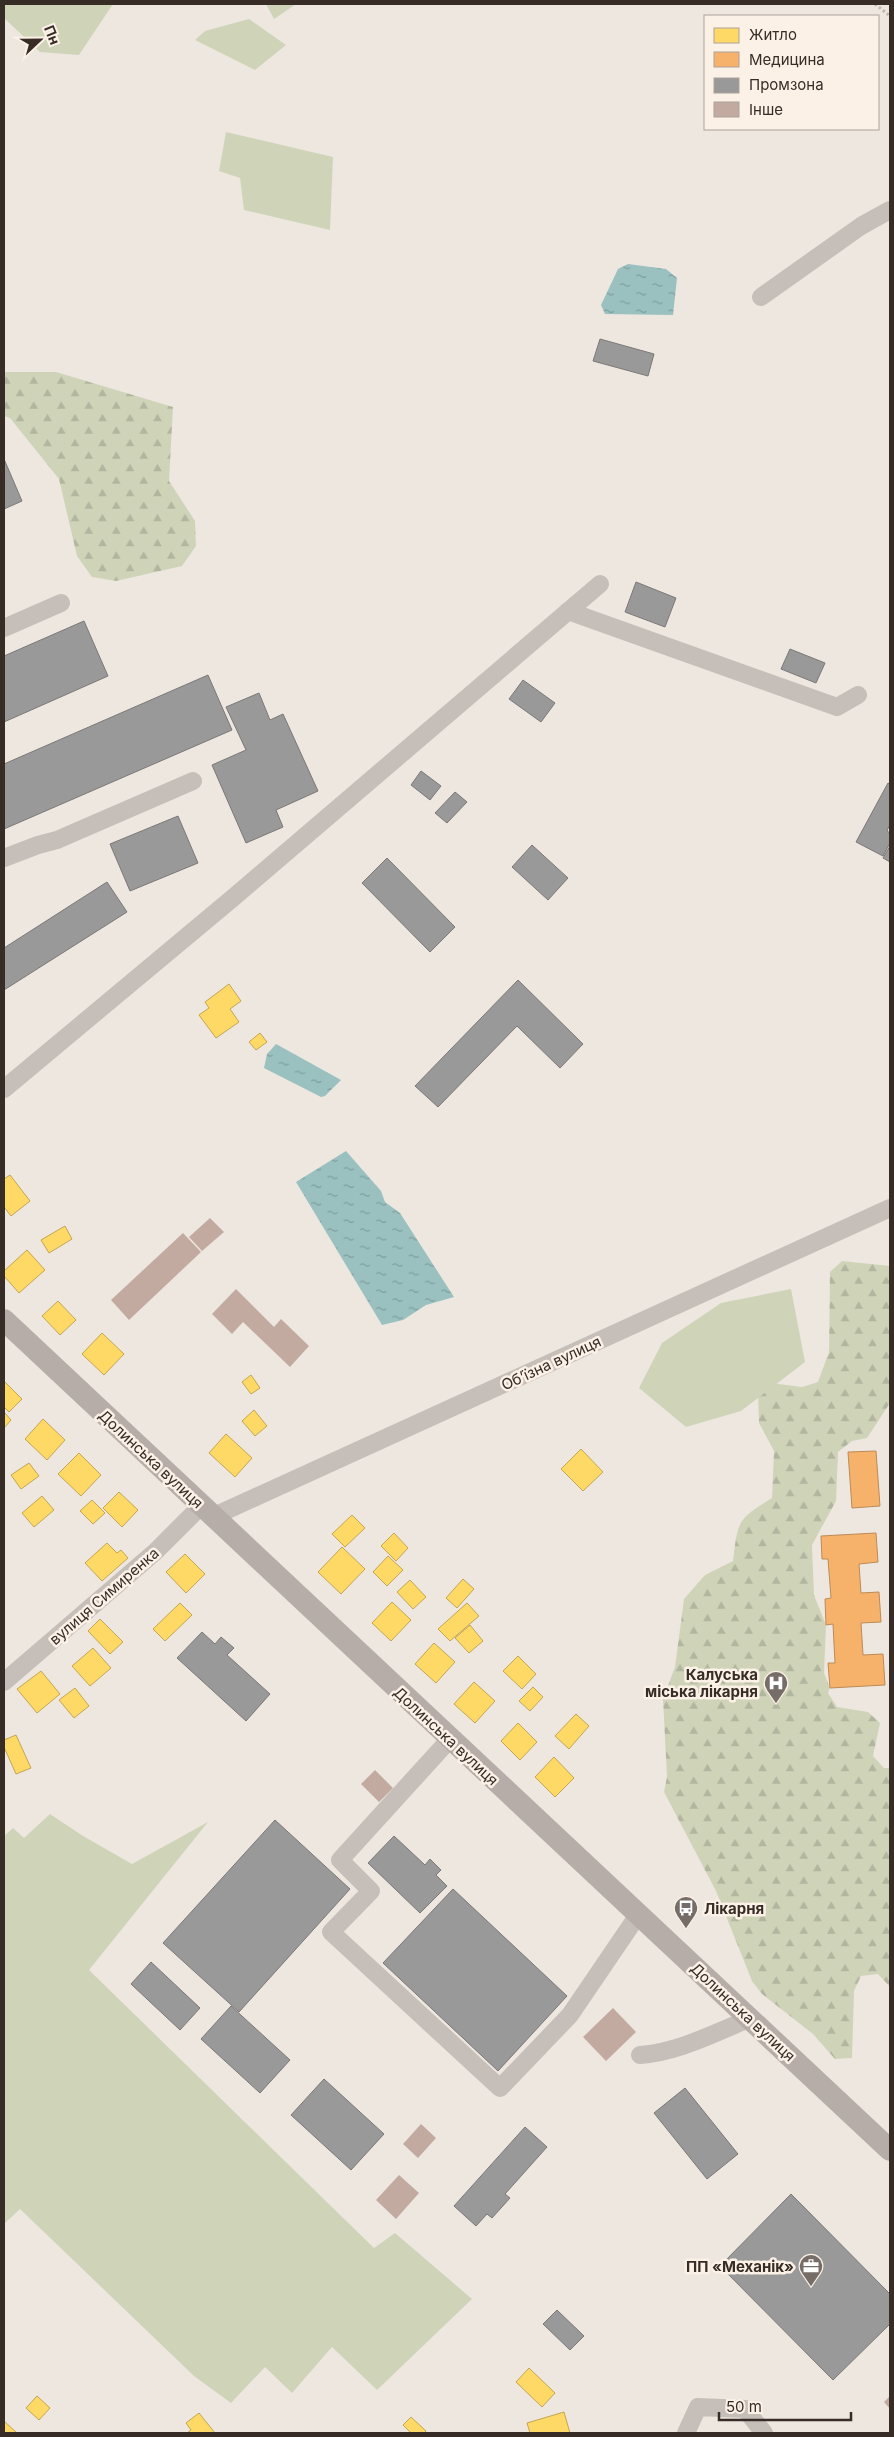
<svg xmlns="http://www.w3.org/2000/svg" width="894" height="2437" viewBox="0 0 894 2437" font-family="Inter,sans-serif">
	<defs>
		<pattern id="forest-firs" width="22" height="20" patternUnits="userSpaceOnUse" patternTransform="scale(1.25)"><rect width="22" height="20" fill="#cfd4b9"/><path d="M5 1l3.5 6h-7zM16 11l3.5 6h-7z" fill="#b2b69f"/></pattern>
		<pattern id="water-ripples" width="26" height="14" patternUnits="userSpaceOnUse" patternTransform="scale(1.25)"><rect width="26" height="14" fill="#9ac1c0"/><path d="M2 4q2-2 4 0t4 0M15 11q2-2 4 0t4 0" fill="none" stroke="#7f9d9c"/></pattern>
	</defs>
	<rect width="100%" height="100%" fill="#ede7e0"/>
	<path fill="url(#forest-firs)" d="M 4,372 L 56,372 L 173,407 L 169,481 L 195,521 L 196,546 L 182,566 L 116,581 L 92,577 L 77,556 L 59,479 L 10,418 L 4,416 Z
		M 842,1261 L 890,1266 L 890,1403 L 867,1438 L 852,1441 L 838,1452 L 836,1501 L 812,1545 L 814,1595 L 826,1625 L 824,1673 L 830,1688 L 828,1693 L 837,1707 L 868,1712 L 880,1723 L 873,1756 L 884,1768 L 890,1768 L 890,1987 L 878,1974 L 861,1976 L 854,1991 L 852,2058 L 835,2059 L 813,2034 L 762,1994 L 752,1981 L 716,1891 L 664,1792 L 667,1777 L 663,1699 L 675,1667 L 684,1599 L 705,1575 L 733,1561 C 738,1520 737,1520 772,1498 L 774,1451 L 759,1423 L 758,1391 L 771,1383 L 802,1387 L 818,1382 L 829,1352 L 830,1272 Z"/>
	<path fill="#cfd4b9" d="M 4,4 L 113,4 L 79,55 L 40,52 L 4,18 Z
		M 266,4 L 296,4 L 274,19 Z
		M 249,19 L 286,45 L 255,70 L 195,40 L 205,31 Z
		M 226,132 L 333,157 L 330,230 L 244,210 L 240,178 L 219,171 Z
		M 791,1289 L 805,1362 L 741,1411 L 686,1427 L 639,1388 L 662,1343 L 721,1303 Z
		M 50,1814 L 83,1836 L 132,1864 L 208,1822 L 89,1970 L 374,2248 L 395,2233 L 472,2299 L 377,2390 L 332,2347 L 292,2393 L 265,2367 L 231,2403 L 194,2376 L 20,2209 L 4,2224 L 4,1836 L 13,1828 L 24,1838 Z"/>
	<path fill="url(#water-ripples)" d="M 628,264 L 666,269 L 677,278 L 673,315 L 605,314 L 601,305 L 618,269 Z
		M 276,1044 L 341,1080 L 325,1096 L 321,1097 L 264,1068 L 267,1054 Z
		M 346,1151 L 381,1191 L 385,1202 L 400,1213 L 454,1297 L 426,1305 L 403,1320 L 382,1325 L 296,1182 Z"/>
	<path fill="#ffd966" stroke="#c3a553" d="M 229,984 L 241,1001 L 230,1009 L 239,1022 L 216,1038 L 199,1015 L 209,1008 L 205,1002 Z
		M 260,1033 L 267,1042 L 256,1050 L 249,1042 Z
		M 10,1175 L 30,1201 L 11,1216 L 4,1207 L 4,1179 Z
		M 65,1226 L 72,1239 L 49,1253 L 41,1240 Z
		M 27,1250 L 45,1270 L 19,1293 L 4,1276 L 4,1271 Z
		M 58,1301 L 76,1320 L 60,1335 L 42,1316 Z
		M 102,1333 L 124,1354 L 104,1375 L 82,1354 Z
		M 251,1375 L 260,1388 L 251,1394 L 242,1382 Z
		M 4,1381 L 22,1399 L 9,1412 L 4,1407 Z
		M 254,1410 L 267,1426 L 255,1436 L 242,1421 Z
		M 4,1412 L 11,1420 L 4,1428 Z
		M 43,1419 L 65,1440 L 47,1460 L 25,1439 Z
		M 226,1434 L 252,1458 L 235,1477 L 209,1453 Z
		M 581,1449 L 603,1472 L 583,1491 L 561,1469 Z
		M 79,1453 L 101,1475 L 81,1496 L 58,1474 Z
		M 29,1463 L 39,1476 L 21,1489 L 11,1475 Z
		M 119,1492 L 138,1510 L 122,1527 L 103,1508 Z
		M 42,1496 L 54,1510 L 34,1527 L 22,1513 Z
		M 92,1500 L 105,1513 L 93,1524 L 80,1511 Z
		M 352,1515 L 365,1528 L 345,1547 L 332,1534 Z
		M 394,1533 L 408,1548 L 396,1561 L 381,1546 Z
		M 107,1543 L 117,1553 L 121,1550 L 128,1558 L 102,1581 L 85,1563 Z
		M 342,1547 L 365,1569 L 341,1594 L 318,1572 Z
		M 185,1554 L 205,1574 L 186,1593 L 166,1572 Z
		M 388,1556 L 403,1570 L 387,1586 L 373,1572 Z
		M 463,1579 L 474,1589 L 457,1608 L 446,1598 Z
		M 410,1580 L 426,1597 L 413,1609 L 397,1592 Z
		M 392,1602 L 411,1620 L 391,1641 L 372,1623 Z
		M 180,1603 L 192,1615 L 165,1641 L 153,1629 Z
		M 467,1603 L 479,1616 L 450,1641 L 438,1629 Z
		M 100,1619 L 123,1642 L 110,1654 L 88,1631 Z
		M 470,1625 L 483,1641 L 469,1653 L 455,1638 Z
		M 434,1643 L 455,1662 L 436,1683 L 415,1664 Z
		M 93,1648 L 111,1668 L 90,1686 L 72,1666 Z
		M 518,1656 L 536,1674 L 522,1689 L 503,1671 Z
		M 41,1671 L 60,1694 L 37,1713 L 17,1689 Z
		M 474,1682 L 495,1701 L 475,1723 L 454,1704 Z
		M 533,1687 L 543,1697 L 530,1711 L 519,1701 Z
		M 75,1688 L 89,1706 L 74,1718 L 59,1700 Z
		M 576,1714 L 589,1726 L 569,1749 L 555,1736 Z
		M 518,1723 L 537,1742 L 520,1760 L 501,1741 Z
		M 16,1735 L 31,1768 L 16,1774 L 4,1747 L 4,1740 Z
		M 554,1757 L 574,1778 L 555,1797 L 535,1777 Z
		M 529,2368 L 555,2393 L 542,2407 L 516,2382 Z
		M 37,2396 L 50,2408 L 39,2420 L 26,2408 Z
		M 564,2412 L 570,2433 L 530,2433 L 527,2423 Z
		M 199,2413 L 215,2433 L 187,2433 L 191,2430 L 186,2423 Z
		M 411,2417 L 426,2431 L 424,2433 L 411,2433 L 403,2425 Z
		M 4,2421 L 17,2433 L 4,2433 Z"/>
	<path fill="#f6b26b" stroke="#bd8a57" d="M 876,1451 L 880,1506 L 852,1508 L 848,1452 Z
		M 876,1533 L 878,1562 L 859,1564 L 861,1593 L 879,1592 L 881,1622 L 861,1623 L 863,1655 L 883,1654 L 885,1685 L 830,1688 L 828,1663 L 835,1663 L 833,1624 L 826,1625 L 825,1599 L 831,1598 L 828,1559 L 822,1559 L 821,1536 Z"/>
	<path fill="#999" stroke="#7c7877" d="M 600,339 L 654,354 L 648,376 L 593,361 Z
		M 4,459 L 22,501 L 4,509 Z
		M 636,582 L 676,598 L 665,627 L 625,612 Z
		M 84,621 L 108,676 L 4,722 L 4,656 Z
		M 790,649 L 825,663 L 816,683 L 781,669 Z
		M 208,675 L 232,730 L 4,829 L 4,764 Z
		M 523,680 L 555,703 L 541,722 L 509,699 Z
		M 259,693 L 270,720 L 283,714 L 318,791 L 276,810 L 283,827 L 246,843 L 212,765 L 246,750 L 226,707 Z
		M 421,771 L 441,786 L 430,800 L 411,785 Z
		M 888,783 L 890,784 L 890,824 L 887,831 L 890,833 L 890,843 L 883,856 L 856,842 Z
		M 455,792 L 467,802 L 447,823 L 435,813 Z
		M 178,816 L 198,863 L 130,891 L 110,844 Z
		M 532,845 L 568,878 L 548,900 L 512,867 Z
		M 890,846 L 890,862 L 883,858 Z
		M 387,858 L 455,927 L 430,952 L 362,883 Z
		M 107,882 L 127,912 L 4,990 L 4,948 Z
		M 518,980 L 583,1044 L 560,1068 L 517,1026 L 438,1107 L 415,1086 Z
		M 202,1632 L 215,1644 L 221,1637 L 234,1648 L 227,1655 L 270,1694 L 246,1721 L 177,1658 Z
		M 275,1820 L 350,1889 L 239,2012 L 163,1943 Z
		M 394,1836 L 425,1865 L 430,1859 L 441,1870 L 436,1875 L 447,1886 L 420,1913 L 368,1863 Z
		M 453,1889 L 567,1996 L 498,2071 L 383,1963 Z
		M 151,1962 L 200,2008 L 180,2030 L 131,1984 Z
		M 231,2006 L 290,2060 L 260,2093 L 201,2039 Z
		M 324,2079 L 384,2134 L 351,2170 L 291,2115 Z
		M 685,2088 L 738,2154 L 707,2179 L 654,2113 Z
		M 525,2127 L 547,2147 L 505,2194 L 510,2198 L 492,2218 L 487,2214 L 476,2226 L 454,2206 Z
		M 791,2194 L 890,2294 L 890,2324 L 833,2380 L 720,2266 Z
		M 557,2310 L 584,2336 L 570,2350 L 543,2324 Z"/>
	<path fill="#c2aaa0" d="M 210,1218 L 224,1232 L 202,1251 L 189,1237 Z
		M 183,1233 L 201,1252 L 129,1320 L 111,1300 Z
		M 236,1289 L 274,1327 L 281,1319 L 309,1346 L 290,1367 L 243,1322 L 232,1334 L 212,1314 Z
		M 375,1770 L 393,1788 L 379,1802 L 361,1784 Z
		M 613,2008 L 636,2032 L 606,2061 L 583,2037 Z
		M 421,2124 L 436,2138 L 418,2158 L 403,2144 Z
		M 399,2175 L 419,2193 L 396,2219 L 376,2200 Z
		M 890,2396 L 890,2409 L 884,2402 Z"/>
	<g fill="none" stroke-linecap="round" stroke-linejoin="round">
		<path stroke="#bfb7b1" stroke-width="3" stroke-dasharray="2.5 2.5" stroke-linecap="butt" d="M 875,4 L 890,16"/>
		<path stroke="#c6bfb9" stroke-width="18" d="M 761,297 L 861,226 L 890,210
			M 568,611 L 837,707 L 858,695
			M 4,628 L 61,603
			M 4,858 L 38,845 L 57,840 L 193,781
			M 4,1089 L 234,897 L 600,584
			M 212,1517 L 890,1208
			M 4,1682 L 155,1552 L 201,1506
			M 450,1739 L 340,1860 L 371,1891 L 331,1932 L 500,2088 L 570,2015 L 638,1915
			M 640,2055 C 679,2052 714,2033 749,2019
			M 686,2433 L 698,2407 L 745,2409 L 764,2433"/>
		<path stroke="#b6ada8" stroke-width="22" d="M 4,1320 L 890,2150"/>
	</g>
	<defs>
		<g id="hospital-pin" transform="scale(1.25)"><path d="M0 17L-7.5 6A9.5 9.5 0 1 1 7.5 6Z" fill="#776d68" stroke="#fbf1e7"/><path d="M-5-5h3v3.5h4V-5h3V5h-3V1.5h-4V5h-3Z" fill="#fff"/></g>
		<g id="bus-pin" transform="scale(1.25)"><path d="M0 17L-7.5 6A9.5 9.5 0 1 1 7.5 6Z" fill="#776d68" stroke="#fbf1e7"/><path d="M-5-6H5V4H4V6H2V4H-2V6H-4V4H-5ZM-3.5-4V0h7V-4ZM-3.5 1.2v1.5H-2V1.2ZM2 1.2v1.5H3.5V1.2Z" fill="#fff"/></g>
		<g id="office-pin" transform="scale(1.25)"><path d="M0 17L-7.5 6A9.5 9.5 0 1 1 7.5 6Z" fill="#776d68" stroke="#fbf1e7"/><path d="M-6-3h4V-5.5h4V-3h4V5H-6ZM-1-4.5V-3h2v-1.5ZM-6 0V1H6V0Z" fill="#fff"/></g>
	</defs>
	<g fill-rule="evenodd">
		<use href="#hospital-pin" x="776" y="1683"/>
		<use href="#bus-pin" x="686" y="1908"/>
		<use href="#office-pin" x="811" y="2266"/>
	</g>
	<g text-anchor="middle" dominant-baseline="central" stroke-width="5" stroke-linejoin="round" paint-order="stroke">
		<g font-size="15" fill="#382c27" stroke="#fbf1e7">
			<text transform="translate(551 1363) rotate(-25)">Обʼїзна вулиця</text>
			<text transform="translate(151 1459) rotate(43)">Долинська вулиця</text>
			<text transform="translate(104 1596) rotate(-41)">вулиця Симиренка</text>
			<text transform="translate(446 1736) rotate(43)">Долинська вулиця</text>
			<text transform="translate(743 2012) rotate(43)">Долинська вулиця</text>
		</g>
		<g font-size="15" font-weight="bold" fill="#382c27" stroke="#fbf1e7" text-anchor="end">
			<text x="758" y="1674">Калуська<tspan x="758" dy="17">міська лікарня</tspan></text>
			<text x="704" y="1908" text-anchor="start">Лікарня</text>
			<text x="794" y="2266">ПП «Механік»</text>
		</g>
	</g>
	<rect width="894" height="2437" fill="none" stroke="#382c27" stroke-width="10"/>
	<rect x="704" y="15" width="175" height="115" fill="#fbf1e7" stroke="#ada29a"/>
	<rect x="714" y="28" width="25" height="15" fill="#ffd966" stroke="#ada29a"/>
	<text x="749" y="40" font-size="15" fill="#382c27">Житло</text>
	<rect x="714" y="52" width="25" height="15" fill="#f6b26b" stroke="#ada29a"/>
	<text x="749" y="65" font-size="15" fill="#382c27">Медицина</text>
	<rect x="714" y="78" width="25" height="15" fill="#999999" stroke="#ada29a"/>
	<text x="749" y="90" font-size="15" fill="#382c27">Промзона</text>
	<rect x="714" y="102" width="25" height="15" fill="#c2aaa0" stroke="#ada29a"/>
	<text x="749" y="115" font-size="15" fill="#382c27">Інше</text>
	<g transform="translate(40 40) rotate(68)" stroke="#fbf1e7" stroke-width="4" paint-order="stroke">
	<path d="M0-4L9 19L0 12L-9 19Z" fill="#382c27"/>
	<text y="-8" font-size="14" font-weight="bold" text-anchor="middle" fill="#382c27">Пн</text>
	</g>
	<path d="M719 2412v8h132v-8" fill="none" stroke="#382c27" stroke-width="2.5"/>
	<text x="726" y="2412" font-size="15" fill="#382c27" stroke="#fbf1e7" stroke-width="4" paint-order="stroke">50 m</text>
</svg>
